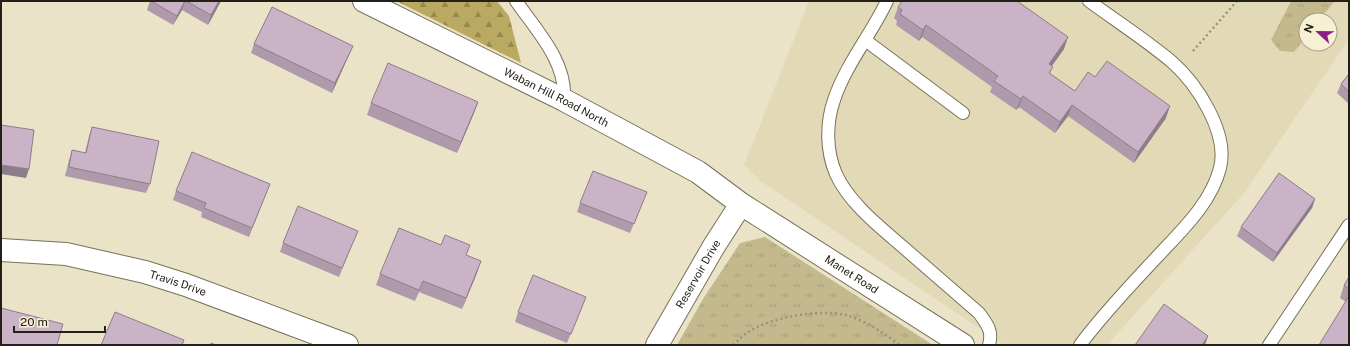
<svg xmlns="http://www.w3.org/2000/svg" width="1350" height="346" viewBox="0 0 1350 346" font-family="'Public Sans',sans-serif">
	<defs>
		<pattern id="forest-firs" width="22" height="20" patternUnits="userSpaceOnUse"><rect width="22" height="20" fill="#baa960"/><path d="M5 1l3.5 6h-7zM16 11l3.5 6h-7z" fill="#97894e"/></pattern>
		<pattern id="park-tufts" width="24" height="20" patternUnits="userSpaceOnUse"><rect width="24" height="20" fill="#c3b98d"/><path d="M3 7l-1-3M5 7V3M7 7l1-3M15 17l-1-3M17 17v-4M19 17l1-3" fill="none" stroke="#a79f79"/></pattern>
	</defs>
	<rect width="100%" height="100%" fill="#eae3c7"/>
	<path fill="#e2dab6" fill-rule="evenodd" d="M 809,1 L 1349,1 L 1349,39 L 1244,193 L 1107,345 L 1004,345 L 762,182 L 744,165 ZM 1306,20 L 1330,20 L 1330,44 L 1306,44 Z"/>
	<path fill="url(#forest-firs)" d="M 396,1 L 497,1 L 509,16 L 521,63 Z"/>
	<path fill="url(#park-tufts)" d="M 1291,1 L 1335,1 L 1319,20 L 1306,20 L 1306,37 L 1294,52 L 1280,51 L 1271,40 Z
		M 765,237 L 933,345 L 677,345 L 703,299 L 740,243 Z"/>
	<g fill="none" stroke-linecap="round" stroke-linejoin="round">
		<g stroke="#787259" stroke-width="14">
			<path id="lane" d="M 516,1 C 537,31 567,62 564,100
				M 887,1 C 871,35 846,64 834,100 C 826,123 826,151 836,174 C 849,203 880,227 903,247 C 928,269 954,291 979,313 C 987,324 993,331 989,345
				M 865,40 L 963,113
				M 1080,345 C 1103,314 1130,286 1156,258 C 1180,232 1211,204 1220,168 C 1229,133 1197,84 1172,62 C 1146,40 1116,21 1089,1
				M 1269,345 L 1349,225"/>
		</g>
		<g stroke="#787259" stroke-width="24">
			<g id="street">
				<path id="s1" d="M 364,1 L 564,100 L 698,172 L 741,204 L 963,345"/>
				<path id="s2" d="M 1,250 L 66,254 L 145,272 L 186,285 L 347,345"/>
				<path id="s3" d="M 657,345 L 714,246 L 741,204"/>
			</g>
		</g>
		<path stroke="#97927e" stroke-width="2.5" stroke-dasharray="2 3" stroke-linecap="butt" d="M 1193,51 L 1237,1
			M 733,345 C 739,340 744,334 750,331 C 772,317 820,309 846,315 C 864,320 885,333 899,345"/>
		<use href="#lane" stroke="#fff" stroke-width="12"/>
		<use href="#street" stroke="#fff" stroke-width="22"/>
	</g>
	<path fill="#ae9aab" d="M 150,1 L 221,1 L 208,25 L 182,10 L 173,25 L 147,10 Z
		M 898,7 L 1064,49 L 1052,66 L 1050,74 L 1075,91 L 1095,77 L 1166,118 L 1134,163 L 1068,116 L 1055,133 L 1019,107 L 1016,110 L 990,92 L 992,87 L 922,37 L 919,41 L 896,25 L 897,21 L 894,18 Z
		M 254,44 L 353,46 L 349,55 L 332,93 L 251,53 Z
		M 1349,74 L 1349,104 L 1337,93 L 1341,84 Z
		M 478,102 L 474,113 L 457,153 L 367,115 L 371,103 Z
		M 92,127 L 150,184 L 146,193 L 65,176 L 69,160 L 72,150 L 85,153 L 89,136 Z
		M 270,184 L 249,237 L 201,217 L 202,212 L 173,200 L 176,191 Z
		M 1315,199 L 1312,208 L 1273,262 L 1237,236 L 1241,227 Z
		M 643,201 L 630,233 L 577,212 L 580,203 Z
		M 354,240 L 339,277 L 280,252 L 283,243 Z
		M 441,245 L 470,245 L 466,255 L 477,273 L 462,309 L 419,292 L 415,301 L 376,285 L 380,274 Z
		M 1349,277 L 1349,345 L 1346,302 L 1340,298 L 1344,285 Z
		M 586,297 L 567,343 L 515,322 L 518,312 Z"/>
	<path fill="#8d7d8b" d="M 185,1 L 182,10 L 173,25 L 177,16 Z
		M 219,1 L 221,1 L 208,25 L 211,15 Z
		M 926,25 L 922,37 L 919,41 L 923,30 Z
		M 1068,37 L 1064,49 L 1045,75 L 1049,64 Z
		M 353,46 L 349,55 L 332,93 L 335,83 Z
		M 1023,96 L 1019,107 L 1016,110 L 1021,99 Z
		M 478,102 L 474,113 L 457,153 L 461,142 Z
		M 1072,105 L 1068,116 L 1055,133 L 1060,122 Z
		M 1170,106 L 1166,118 L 1134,163 L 1138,152 Z
		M 1,165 L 29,169 L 26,178 L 1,174 Z
		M 1315,199 L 1312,208 L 1273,262 L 1277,253 Z
		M 481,261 L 477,273 L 462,309 L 466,298 Z
		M 1208,336 L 1205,345 L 1202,345 Z"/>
	<path fill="#cab3c7" stroke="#8d7d8b" d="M 151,1 L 185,1 L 177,16 Z
		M 186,1 L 219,1 L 211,15 Z
		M 902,1 L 1017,1 L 1068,37 L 1049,64 L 1053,67 L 1049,73 L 1075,91 L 1088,72 L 1095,77 L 1107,61 L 1170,106 L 1138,152 L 1072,105 L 1060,122 L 1023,96 L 1021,99 L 994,81 L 998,76 L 926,25 L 923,30 L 900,14 L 902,10 L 898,7 Z
		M 272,7 L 353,46 L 335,83 L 254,44 Z
		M 388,63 L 478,102 L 461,142 L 371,103 Z
		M 1349,74 L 1349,92 L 1341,84 Z
		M 1,125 L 34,130 L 29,169 L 1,165 Z
		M 92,127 L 159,141 L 150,184 L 69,167 L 72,150 L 86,153 Z
		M 192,152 L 270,184 L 252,228 L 204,208 L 206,203 L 176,191 Z
		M 593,171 L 647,192 L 634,224 L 580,203 Z
		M 1279,173 L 1315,199 L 1277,253 L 1241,227 Z
		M 298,206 L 358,231 L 342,268 L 283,243 Z
		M 399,228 L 441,245 L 445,235 L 470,245 L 466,255 L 481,261 L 466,298 L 423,281 L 419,290 L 380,274 Z
		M 533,275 L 586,297 L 571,334 L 518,312 Z
		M 1349,277 L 1349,289 L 1344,285 Z
		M 1349,296 L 1349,345 L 1319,345 Z
		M 1164,304 L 1208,336 L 1202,345 L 1135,345 Z
		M 1,308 L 63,324 L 57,345 L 1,345 Z
		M 115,312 L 184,340 L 182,345 L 101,345 Z
		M 211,343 L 216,345 L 211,345 Z"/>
	<g text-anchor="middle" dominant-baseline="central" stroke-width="3" stroke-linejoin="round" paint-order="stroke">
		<g font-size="11" fill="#232117" stroke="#f7f0d4">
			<text stroke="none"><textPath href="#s1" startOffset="215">Waban Hill Road North</textPath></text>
			<text stroke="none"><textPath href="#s3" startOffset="82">Reservoir Drive</textPath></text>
			<text stroke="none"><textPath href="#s1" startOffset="560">Manet Road</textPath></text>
			<text stroke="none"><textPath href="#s2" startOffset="181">Travis Drive</textPath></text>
		</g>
	</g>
	<rect width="1350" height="346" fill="none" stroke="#232117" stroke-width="4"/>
	<g transform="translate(1318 32) rotate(292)"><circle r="19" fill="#f7f0d4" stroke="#a29d88"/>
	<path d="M0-3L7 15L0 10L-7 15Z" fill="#8b2085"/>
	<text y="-6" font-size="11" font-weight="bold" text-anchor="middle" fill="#232117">N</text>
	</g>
	<path d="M14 326v6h91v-6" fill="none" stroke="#232117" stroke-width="2"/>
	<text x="20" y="326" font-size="12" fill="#232117" stroke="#f7f0d4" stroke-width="3" paint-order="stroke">20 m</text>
</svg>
